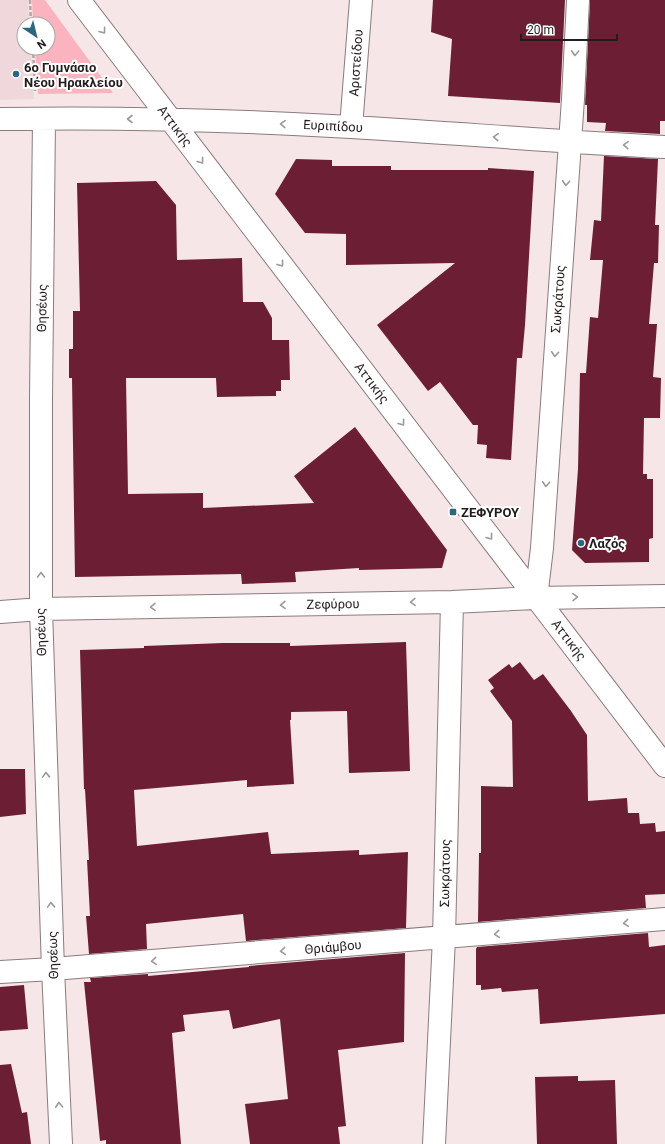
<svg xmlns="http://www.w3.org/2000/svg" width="665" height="1144" viewBox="0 0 665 1144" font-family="Roboto,sans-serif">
	<rect width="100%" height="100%" fill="#f6e6e8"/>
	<path fill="#f0d7db" d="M 0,0 L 28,0 L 29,24 L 24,24 L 24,48 L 31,48 L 34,99 L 0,100 Z"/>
	<path fill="#fbb4bf" d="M 32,0 L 45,0 L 113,93 L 38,94 L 35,48 L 48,48 L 48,24 L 33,24 Z"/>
	<path fill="#6c1f34" d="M 433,0 L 565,0 L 560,103 L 448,96 L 452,39 L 431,32 Z
		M 590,0 L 665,0 L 665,121 L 660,121 L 660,134 L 605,131 L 606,123 L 587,122 L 587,105 L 585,105 Z
		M 604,156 L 658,159 L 655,225 L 659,225 L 658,263 L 654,263 L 649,324 L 657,324 L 653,377 L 661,378 L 660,418 L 644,418 L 643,474 L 647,474 L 647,479 L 653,479 L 653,538 L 649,539 L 649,562 L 585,563 L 572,550 L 578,469 L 580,373 L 586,373 L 590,317 L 598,318 L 603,260 L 590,260 L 594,220 L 601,221 Z
		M 296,159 L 332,160 L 332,166 L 391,166 L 391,170 L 488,170 L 488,168 L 534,171 L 525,325 L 522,358 L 517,358 L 511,460 L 486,458 L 487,445 L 477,444 L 478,425 L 473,425 L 440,382 L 428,391 L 377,325 L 455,263 L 346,265 L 346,234 L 305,233 L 275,194 Z
		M 156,181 L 176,205 L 177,260 L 242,258 L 243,302 L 263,302 L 272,318 L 272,340 L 289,340 L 290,380 L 281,380 L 281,391 L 276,391 L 276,396 L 217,397 L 216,378 L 126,378 L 128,494 L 203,493 L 203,508 L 314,503 L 294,476 L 355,427 L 447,550 L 442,568 L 359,570 L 359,568 L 295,572 L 296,582 L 242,584 L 241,574 L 75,577 L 72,378 L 69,378 L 69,349 L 73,349 L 73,311 L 80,311 L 77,183 Z
		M 406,642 L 410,771 L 349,773 L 347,711 L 291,712 L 291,720 L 290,720 L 294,784 L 247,787 L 247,780 L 134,790 L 137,846 L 268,832 L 271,854 L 359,850 L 359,855 L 408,852 L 406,928 L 246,941 L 243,914 L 146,924 L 147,949 L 89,954 L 86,916 L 90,916 L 87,860 L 89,860 L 85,789 L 84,789 L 80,650 L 144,648 L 144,646 L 223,643 L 290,643 L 290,646 Z
		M 520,662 L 534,680 L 543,674 L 571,711 L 587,735 L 588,801 L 627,798 L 628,813 L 639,813 L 640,824 L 655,823 L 656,832 L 665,831 L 665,894 L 645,895 L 646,908 L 478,922 L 479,853 L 481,853 L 481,786 L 513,787 L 512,721 L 490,691 L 494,688 L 488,680 L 509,664 L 512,668 Z
		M 0,769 L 25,769 L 26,814 L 0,817 Z
		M 648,933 L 649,947 L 665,945 L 665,1014 L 540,1024 L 538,989 L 502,992 L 501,988 L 481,990 L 481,985 L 476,985 L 476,949 L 477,947 Z
		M 405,953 L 404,1042 L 338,1050 L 346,1126 L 338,1127 L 340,1144 L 250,1144 L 245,1104 L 288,1099 L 280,1019 L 233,1029 L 229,1010 L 183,1015 L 185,1031 L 172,1033 L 181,1144 L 106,1144 L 106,1140 L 100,1141 L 84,982 L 91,982 L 90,978 L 148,974 L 148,976 L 249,967 L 249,966 Z
		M 24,985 L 28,1029 L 0,1031 L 0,987 Z
		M 11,1064 L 22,1113 L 27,1112 L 31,1144 L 0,1144 L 0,1065 Z
		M 578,1076 L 578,1081 L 615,1080 L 617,1144 L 537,1144 L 535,1077 Z"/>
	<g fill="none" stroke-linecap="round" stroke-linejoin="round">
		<g stroke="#8a7c7e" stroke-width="24">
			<path id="minor" d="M 79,0 L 665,766
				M 0,119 C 117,117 234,120 351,127 C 456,133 560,142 665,147
				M 44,119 L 41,400 L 41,609 L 53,969 L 61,1144
				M 351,127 L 361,0
				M 536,598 L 542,548 L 573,99 L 578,0
				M 0,612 L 41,609 L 452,602 L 536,598 L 665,596
				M 0,972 L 53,969 L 665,919
				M 434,1144 L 444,938 L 452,602"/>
		</g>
		<path stroke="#b1a5a6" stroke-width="2.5" stroke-dasharray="4 2" stroke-linecap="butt" d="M 30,0 L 31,24
			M 33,48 L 35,91"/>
		<use href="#minor" stroke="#fff" stroke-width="22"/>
	</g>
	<defs><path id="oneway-chevron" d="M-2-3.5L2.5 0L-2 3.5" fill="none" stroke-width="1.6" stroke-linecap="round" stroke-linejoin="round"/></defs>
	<g stroke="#9c9999">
		<use href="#oneway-chevron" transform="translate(103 31) rotate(53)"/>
		<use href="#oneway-chevron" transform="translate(575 53) rotate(93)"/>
		<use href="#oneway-chevron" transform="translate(130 119) rotate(-180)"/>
		<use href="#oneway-chevron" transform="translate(283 124) rotate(-178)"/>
		<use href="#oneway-chevron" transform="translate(496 137) rotate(-176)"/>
		<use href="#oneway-chevron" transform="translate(626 145) rotate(-177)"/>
		<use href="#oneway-chevron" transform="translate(201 161) rotate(53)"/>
		<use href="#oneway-chevron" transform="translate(566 183) rotate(94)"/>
		<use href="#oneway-chevron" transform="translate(281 264) rotate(53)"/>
		<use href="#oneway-chevron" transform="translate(555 354) rotate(94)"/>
		<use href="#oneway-chevron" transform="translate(402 423) rotate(53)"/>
		<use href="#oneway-chevron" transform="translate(546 484) rotate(94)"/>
		<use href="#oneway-chevron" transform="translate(490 537) rotate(53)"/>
		<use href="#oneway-chevron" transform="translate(41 575) rotate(-90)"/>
		<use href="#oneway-chevron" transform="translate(575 597) rotate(-1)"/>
		<use href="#oneway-chevron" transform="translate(413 602) rotate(179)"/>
		<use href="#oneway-chevron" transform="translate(283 605) rotate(179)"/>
		<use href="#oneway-chevron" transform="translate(153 607) rotate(179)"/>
		<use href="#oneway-chevron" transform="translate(46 775) rotate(-92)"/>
		<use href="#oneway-chevron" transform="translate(51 905) rotate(-92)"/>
		<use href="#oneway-chevron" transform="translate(626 923) rotate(175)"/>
		<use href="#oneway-chevron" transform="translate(497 934) rotate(175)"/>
		<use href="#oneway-chevron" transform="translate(283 951) rotate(175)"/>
		<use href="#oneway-chevron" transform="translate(154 961) rotate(175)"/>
		<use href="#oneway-chevron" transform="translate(59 1105) rotate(-93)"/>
	</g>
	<g fill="#2c667f" stroke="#fff" stroke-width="1.5">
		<circle cx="16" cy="74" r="4"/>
		<rect x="449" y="508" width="8" height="8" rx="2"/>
		<circle cx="581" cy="543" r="4"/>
	</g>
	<g text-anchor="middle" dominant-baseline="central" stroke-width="4" stroke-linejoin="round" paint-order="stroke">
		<g font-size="13" fill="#221d1d" stroke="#fff">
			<text transform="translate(356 63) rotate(-86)">Αριστείδου</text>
			<text transform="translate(175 126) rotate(53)">Αττικής</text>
			<text transform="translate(333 126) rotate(3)">Ευριπίδου</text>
			<text transform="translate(558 299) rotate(-86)">Σωκράτους</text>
			<text transform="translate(42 308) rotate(-89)">Θησέως</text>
			<text transform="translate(372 383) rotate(53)">Αττικής</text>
			<text transform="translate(333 604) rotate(-1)">Ζεφύρου</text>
			<text transform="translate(41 632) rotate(-92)">Θησέως</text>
			<text transform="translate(569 640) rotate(53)">Αττικής</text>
			<text transform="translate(445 873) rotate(-89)">Σωκράτους</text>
			<text transform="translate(333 947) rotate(-5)">Θριάμβου</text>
			<text transform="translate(53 955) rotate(-92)">Θησέως</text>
		</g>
		<g font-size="13" font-weight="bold" fill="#221d1d" stroke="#fff" text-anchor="start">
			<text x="24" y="67">6ο Γυμνάσιο<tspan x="24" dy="15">Νέου Ηρακλείου</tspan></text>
			<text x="461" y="512">ΖΕΦΥΡΟΥ</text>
			<text x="589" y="543">Λαζός</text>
		</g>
	</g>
	<g transform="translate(36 36) rotate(145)"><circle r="19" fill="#ffffff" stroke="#a7a5a5"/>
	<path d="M0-3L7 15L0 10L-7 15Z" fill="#2c667f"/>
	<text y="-6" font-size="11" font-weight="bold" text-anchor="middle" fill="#221d1d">N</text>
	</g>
	<path d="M521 34v6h96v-6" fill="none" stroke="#221d1d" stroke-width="2"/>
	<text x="527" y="34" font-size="12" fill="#221d1d" stroke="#ffffff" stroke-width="3" paint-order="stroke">20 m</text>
</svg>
